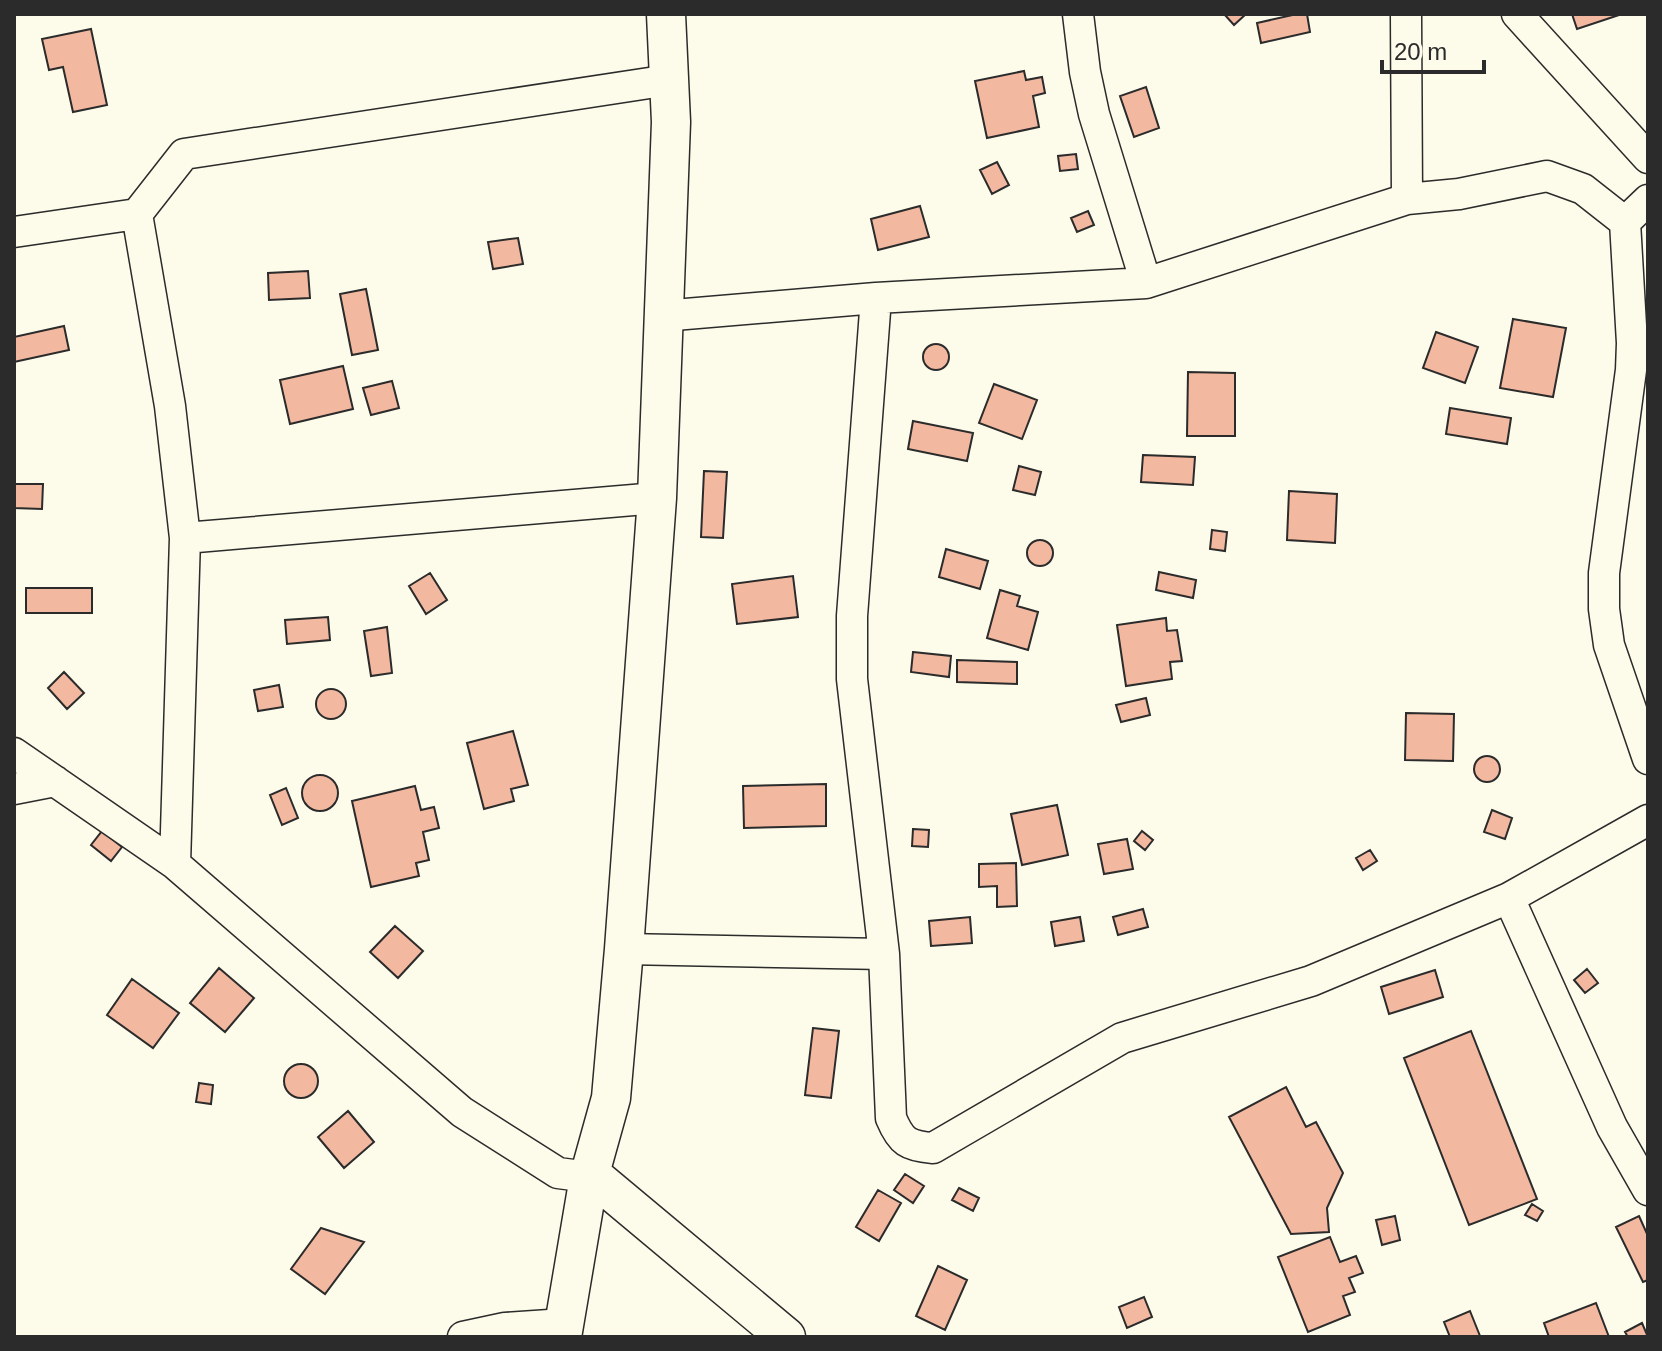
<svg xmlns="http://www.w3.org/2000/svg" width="1662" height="1351" viewBox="0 0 1662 1351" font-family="Arial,sans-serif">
	<rect width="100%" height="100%" fill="#fdfbea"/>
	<path fill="#f2b8a0" stroke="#2b2b2b" stroke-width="2" d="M 1224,14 L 1246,14 L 1234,25 Z
		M 1297,14 L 1307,14 L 1310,32 L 1261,43 L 1257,23 Z
		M 1572,14 L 1622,14 L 1577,29 Z
		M 91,29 L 107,105 L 73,112 L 63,67 L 49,70 L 42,39 Z
		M 1024,71 L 1026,80 L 1042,77 L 1045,93 L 1033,96 L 1039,127 L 987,138 L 975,81 Z
		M 1146,87 L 1159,128 L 1134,137 L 1120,96 Z
		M 1076,154 L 1078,169 L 1060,171 L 1058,156 Z
		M 997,162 L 1009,185 L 992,194 L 980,170 Z
		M 920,206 L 929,237 L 878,250 L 871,219 Z
		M 1088,211 L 1094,225 L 1077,232 L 1071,218 Z
		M 518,238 L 523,264 L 493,269 L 488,242 Z
		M 308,271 L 310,298 L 269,300 L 268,273 Z
		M 366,289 L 378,350 L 352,355 L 340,294 Z
		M 1513,319 L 1566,328 L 1553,397 L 1500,388 Z
		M 64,326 L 69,350 L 14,362 L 14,337 Z
		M 1436,332 L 1478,347 L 1465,383 L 1423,368 Z
		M923 357a13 13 0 1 1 26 0a13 13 0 1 1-26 0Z
		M 343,366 L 353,409 L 290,424 L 280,380 Z
		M 1188,372 L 1235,373 L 1235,436 L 1187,436 Z
		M 392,381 L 399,408 L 371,415 L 363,388 Z
		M 994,384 L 1037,400 L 1022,439 L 979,423 Z
		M 1450,408 L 1511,418 L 1507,444 L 1446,434 Z
		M 913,421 L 973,433 L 967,461 L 908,449 Z
		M 1143,455 L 1195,457 L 1193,485 L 1141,482 Z
		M 1019,466 L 1041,472 L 1035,495 L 1013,490 Z
		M 704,471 L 727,472 L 723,538 L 701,537 Z
		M 14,484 L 43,484 L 42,509 L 14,508 Z
		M 1289,491 L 1337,494 L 1335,543 L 1287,540 Z
		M 1212,530 L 1227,532 L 1225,551 L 1210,549 Z
		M1027 553a13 13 0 1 1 26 0a13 13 0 1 1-26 0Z
		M 946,549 L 988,561 L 980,589 L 939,577 Z
		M 1159,572 L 1196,580 L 1193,598 L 1156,590 Z
		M 430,573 L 447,600 L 426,614 L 409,586 Z
		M 793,576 L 798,617 L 737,624 L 732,584 Z
		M 26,588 L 92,588 L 92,613 L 26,613 Z
		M 1000,590 L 1020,596 L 1017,606 L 1038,612 L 1028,650 L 987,638 Z
		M 328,617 L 330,640 L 287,644 L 285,620 Z
		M 1166,618 L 1167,631 L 1177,630 L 1182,661 L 1170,662 L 1172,679 L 1126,686 L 1117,625 Z
		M 387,627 L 392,673 L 371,676 L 364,631 Z
		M 913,652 L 951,656 L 949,677 L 911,672 Z
		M 957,660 L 1017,662 L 1017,684 L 957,682 Z
		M 64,672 L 84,693 L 67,709 L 48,688 Z
		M 279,685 L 283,707 L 258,711 L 254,690 Z
		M316 704a15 15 0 1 1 30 0a15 15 0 1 1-30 0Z
		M 1146,698 L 1150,715 L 1121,722 L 1116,705 Z
		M 1406,713 L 1454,714 L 1453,761 L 1405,760 Z
		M 513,731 L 528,785 L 511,789 L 514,801 L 484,809 L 467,743 Z
		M1474 769a13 13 0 1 1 26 0a13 13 0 1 1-26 0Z
		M302 793a18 18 0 1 1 36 0a18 18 0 1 1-36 0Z
		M 826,784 L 826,826 L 744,828 L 743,786 Z
		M 415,786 L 421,810 L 434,807 L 439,828 L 423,832 L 429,860 L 416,863 L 419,876 L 371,887 L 352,801 Z
		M 286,788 L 298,818 L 282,825 L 270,795 Z
		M 1057,805 L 1068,855 L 1022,865 L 1011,814 Z
		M 1492,810 L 1512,818 L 1505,839 L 1484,832 Z
		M 913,829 L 929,830 L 928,847 L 912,846 Z
		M 102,831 L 122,847 L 111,861 L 91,845 Z
		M 1142,831 L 1153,840 L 1145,850 L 1134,841 Z
		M 1127,839 L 1133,869 L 1104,874 L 1098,844 Z
		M 1370,850 L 1377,861 L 1363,870 L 1356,858 Z
		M 1016,863 L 1017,906 L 997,907 L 997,886 L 979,887 L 979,864 Z
		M 1143,909 L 1148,927 L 1118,935 L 1113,917 Z
		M 970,917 L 972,943 L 931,946 L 929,921 Z
		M 1080,917 L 1084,941 L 1055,946 L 1051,922 Z
		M 395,926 L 423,951 L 398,978 L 370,952 Z
		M 219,968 L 254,998 L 225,1032 L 190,1003 Z
		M 1587,969 L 1598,983 L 1585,993 L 1574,980 Z
		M 1435,970 L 1443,997 L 1389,1014 L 1381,987 Z
		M 132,979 L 179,1013 L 153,1048 L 107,1015 Z
		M 813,1028 L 839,1031 L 831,1098 L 805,1095 Z
		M 1471,1031 L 1537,1199 L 1469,1225 L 1404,1058 Z
		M284 1081a17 17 0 1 1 34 0a17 17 0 1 1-34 0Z
		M 199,1083 L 213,1085 L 211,1104 L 196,1102 Z
		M 1286,1087 L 1306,1127 L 1316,1122 L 1343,1173 L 1327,1208 L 1329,1232 L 1291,1234 L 1229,1117 Z
		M 348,1111 L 374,1142 L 344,1168 L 318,1137 Z
		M 905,1174 L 924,1186 L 913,1203 L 894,1190 Z
		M 959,1188 L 979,1198 L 973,1211 L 952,1200 Z
		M 878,1190 L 901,1203 L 879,1241 L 856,1227 Z
		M 1532,1204 L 1543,1211 L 1537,1221 L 1525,1215 Z
		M 1395,1216 L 1400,1240 L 1382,1245 L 1376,1220 Z
		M 1639,1216 L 1648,1236 L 1648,1280 L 1643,1282 L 1616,1227 Z
		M 321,1228 L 364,1242 L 325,1294 L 291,1269 Z
		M 1330,1237 L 1340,1262 L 1356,1256 L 1363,1273 L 1349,1278 L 1355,1292 L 1343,1296 L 1350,1315 L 1308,1332 L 1278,1257 Z
		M 938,1266 L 967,1280 L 945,1330 L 916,1316 Z
		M 1144,1297 L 1152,1317 L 1127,1328 L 1119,1307 Z
		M 1596,1303 L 1609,1337 L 1549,1337 L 1544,1323 Z
		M 1470,1311 L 1480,1336 L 1450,1337 L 1444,1322 Z
		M 1642,1323 L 1648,1337 L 1628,1337 L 1625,1332 Z"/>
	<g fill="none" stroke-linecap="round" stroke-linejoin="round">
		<g stroke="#2b2b2b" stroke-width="33">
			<path id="minor" d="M 1078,14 L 1085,72 L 1094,114 L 1146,283 L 1407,199 L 1459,194 L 1547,176 L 1583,189 L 1625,222 L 1648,200
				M 1406,14 L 1407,199
				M 1517,14 L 1648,158
				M 1625,222 L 1632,343 L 1631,370 L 1604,573 L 1604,609 L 1609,645 L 1648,759
				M 14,232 L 137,214
				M 876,298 L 852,616 L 852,679 L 884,954 L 891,1118 C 901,1142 908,1146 933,1148 L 1122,1038 L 1311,981 L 1509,898 L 1648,820
				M 662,316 L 876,298 L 1146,283
				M 185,538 L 657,498
				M 14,753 L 175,864 L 462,1112 L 558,1173 L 589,1177
				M 14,789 L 55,781
				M 175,864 L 185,538 L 170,406 L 137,214 L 184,154 L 669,80
				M 1509,898 L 1612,1127 L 1648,1190
				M 624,949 L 884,954
				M 463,1337 L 505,1328 L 564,1324"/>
		</g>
		<g stroke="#2b2b2b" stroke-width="41">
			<path id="tertiary" d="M 589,1177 L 598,1180 L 786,1337
				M 562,1337 L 589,1177 L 611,1098 L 624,949 L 657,498 L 671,122 L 666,14"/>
		</g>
		<use href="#minor" stroke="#fdfbea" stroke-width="30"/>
		<use href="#tertiary" stroke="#fdfbea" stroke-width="38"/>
	</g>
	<rect width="1662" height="1351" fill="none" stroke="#2b2b2b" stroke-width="32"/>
	<path d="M1382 60v12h102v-12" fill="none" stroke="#2b2b2b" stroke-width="4"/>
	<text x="1394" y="60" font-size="24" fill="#2b2b2b" stroke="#fdfbea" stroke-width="6" paint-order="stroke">20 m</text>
</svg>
